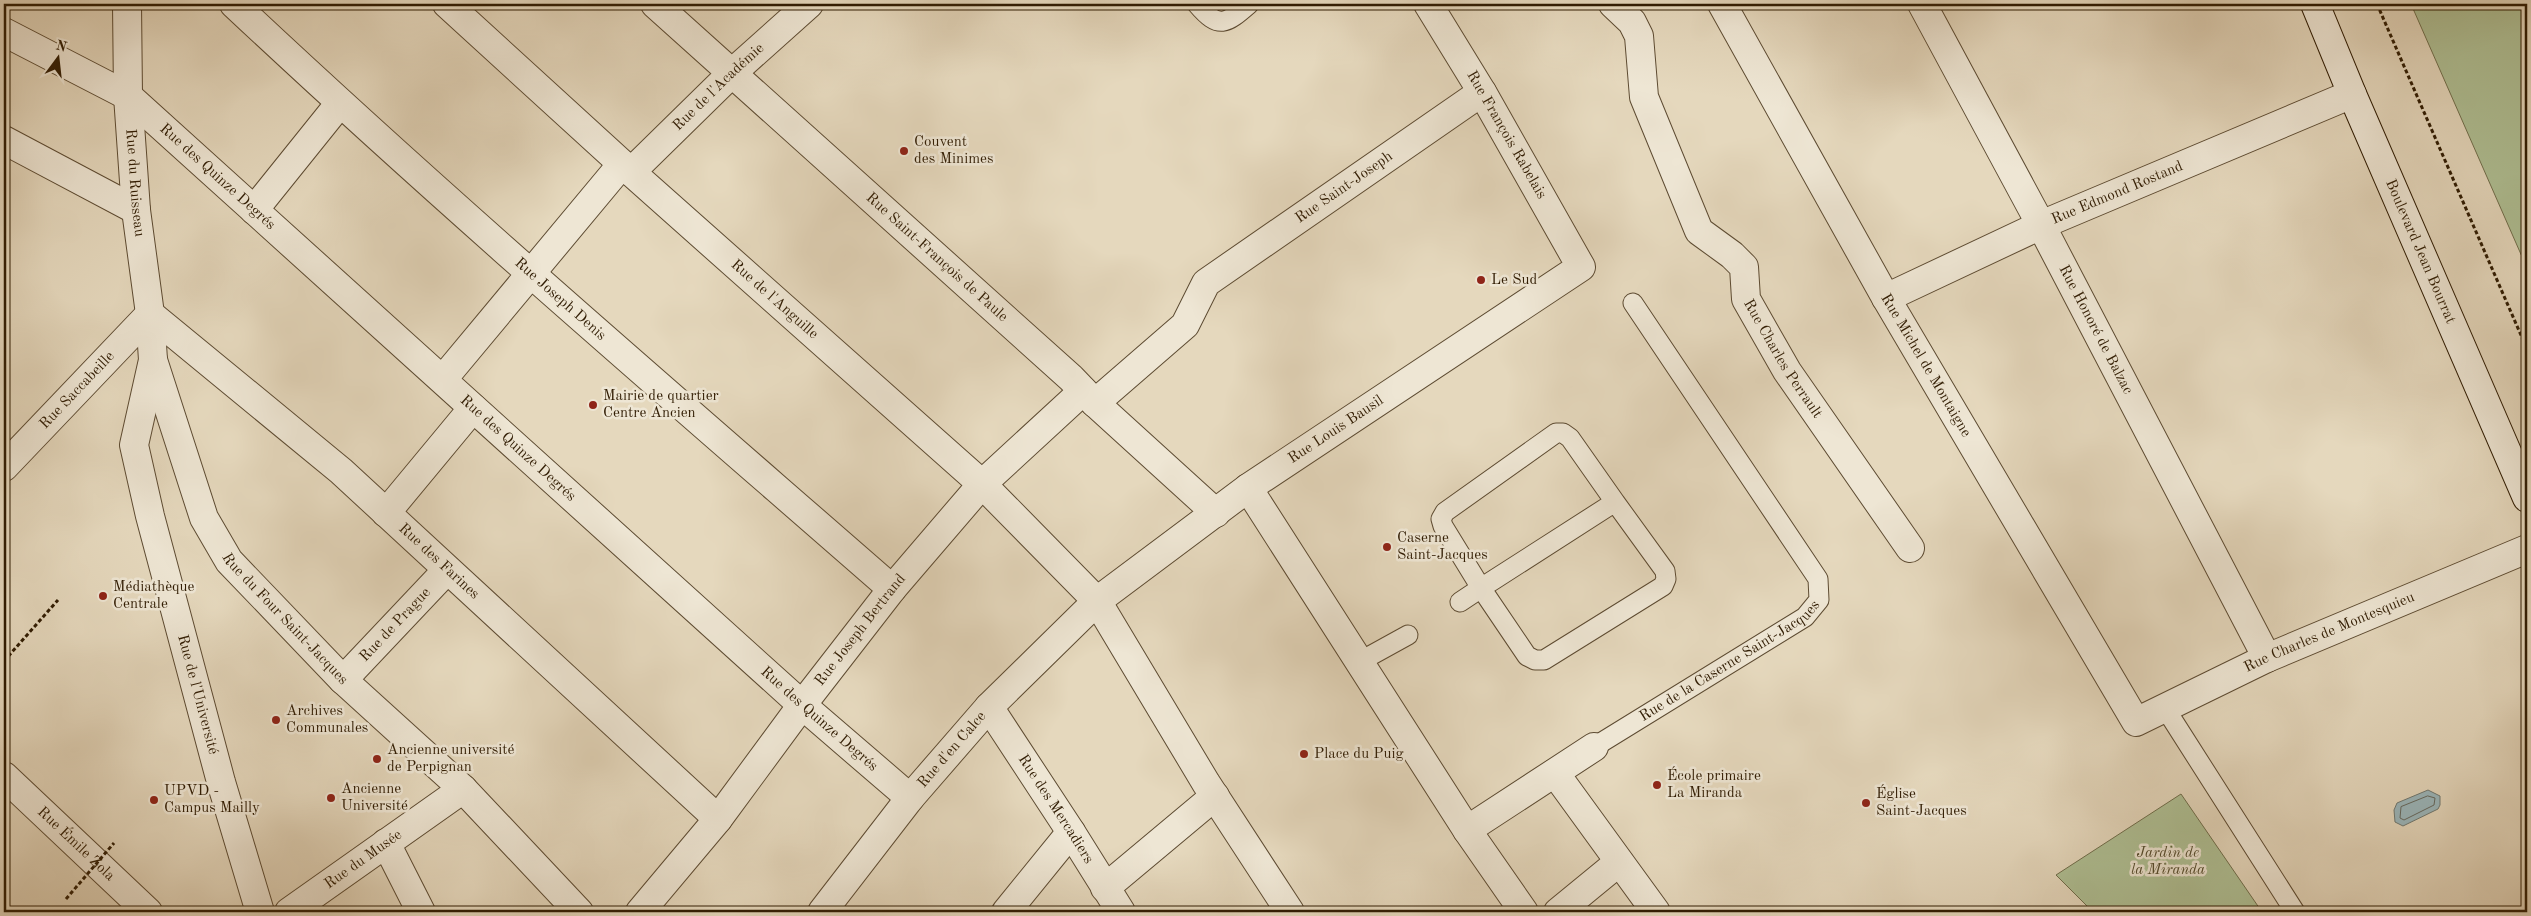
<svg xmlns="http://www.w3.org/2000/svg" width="2531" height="916" viewBox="0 0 2531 916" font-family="'Old Standard TT',serif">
	<rect width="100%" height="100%" fill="#e5d8bd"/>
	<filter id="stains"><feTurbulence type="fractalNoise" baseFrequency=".004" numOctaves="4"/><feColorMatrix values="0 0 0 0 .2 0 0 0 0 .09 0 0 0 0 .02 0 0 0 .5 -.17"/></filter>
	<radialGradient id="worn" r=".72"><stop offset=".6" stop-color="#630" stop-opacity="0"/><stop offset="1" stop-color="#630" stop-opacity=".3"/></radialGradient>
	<path fill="#afc095" stroke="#706e4c" d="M 2411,4 L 2527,4 L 2527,268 Z
		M 2181,794 L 2262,912 L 2093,912 L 2056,875 Z"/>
	<path fill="#9bb7bc" stroke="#707972" d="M 2428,790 L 2440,796 L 2440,805 L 2438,809 L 2403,826 L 2395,822 L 2394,810 L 2397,803 Z"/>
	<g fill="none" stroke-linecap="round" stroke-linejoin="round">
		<path stroke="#666a60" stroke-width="1" d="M 2428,796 L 2435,798 L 2434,805 L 2404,820 L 2400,818 L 2401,807 Z"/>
		<g stroke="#5d4b32" stroke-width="21">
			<g id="lane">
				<path d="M 1197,4 C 1219,30 1226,24 1249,4"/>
				<path d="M 1460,602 L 1481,588 L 1615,502 L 1570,438 L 1563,433 L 1556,433 L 1445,512 L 1441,519 L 1443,526 L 1481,588 L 1527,656 L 1535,660 L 1544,660 L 1663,586 L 1666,579 L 1665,571 L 1615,502"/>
				<path d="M 1359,662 L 1408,635"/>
				<path d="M 2165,708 L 2295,912"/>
				<path id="s1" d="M 1594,747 L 1805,617 L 1819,600 L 1818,579 L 1633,303"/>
			</g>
		</g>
		<g stroke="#5d4b32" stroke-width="30">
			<g id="street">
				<path id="s2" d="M 127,4 L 128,96 L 136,210 L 150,314 L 153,360 L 134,445 L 150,516 L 221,782 L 260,912"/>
				<path id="s3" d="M 234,4 C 448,205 671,396 892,589"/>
				<path id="s4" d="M 447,4 L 631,172 L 982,484 L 1097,601 L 1206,783 L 1290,912"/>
				<path id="s5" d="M 655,4 L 1071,378 L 1095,403 L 1216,513"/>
				<path id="s6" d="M 1613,4 L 1632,22 L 1639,36 L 1644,97 L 1699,231 L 1732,255 L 1744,267 L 1746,299 L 1787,371 L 1910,548"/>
				<path id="s7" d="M 1722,4 L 1886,298 L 2136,722 L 2267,658 L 2527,549"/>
				<path id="s8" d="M 1922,4 L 2041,225 L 2267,658"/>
				<path id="s9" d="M 4,32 L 128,96 L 802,705 L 910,798"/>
				<path d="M 4,140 L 136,210"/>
				<path id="s10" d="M 631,172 L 732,73 L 809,4"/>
				<path d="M 254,210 L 340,103"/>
				<path id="s11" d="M 1886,298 L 2041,225 L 2352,94"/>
				<path id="s12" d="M 153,360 L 204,518 L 229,561 L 343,680 L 463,789 L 579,912"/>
				<path d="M 443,379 L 622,164"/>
				<path id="s13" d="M 1095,403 L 1185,325 L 1206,283 L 1482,92"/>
				<path id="s14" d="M 4,467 L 150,314 L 341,471 L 718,819"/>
				<path d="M 1248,488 L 1467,830 L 1524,912"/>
				<path d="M 386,513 L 473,408"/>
				<path id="s15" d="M 343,680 L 447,570"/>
				<path id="s16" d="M 989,707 L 1071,832 L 1121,912"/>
				<path d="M 1555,773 L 1656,912"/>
				<path id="s17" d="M 4,776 L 148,912"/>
				<path d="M 1467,830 L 1594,747"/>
				<path d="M 386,843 L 421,912"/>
				<path d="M 1105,888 L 1215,796"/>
				<path id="s18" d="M 289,912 L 463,789"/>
				<path id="s19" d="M 640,912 L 718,819 L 802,705 L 892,589 L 982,484 L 1083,391"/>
				<path id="s20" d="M 822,912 L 910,798 L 989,707 L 1097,601 L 1248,488 L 1581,267 L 1482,92 L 1428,4"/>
				<path d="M 1006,912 L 1071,832"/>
				<path d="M 1558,912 L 1619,862"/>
			</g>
		</g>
		<g stroke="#301c03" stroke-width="30">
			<g id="secondary">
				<path id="s21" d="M 2315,4 L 2352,94 L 2527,498"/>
			</g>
		</g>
		<path stroke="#301c03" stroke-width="3" stroke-dasharray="4 2.5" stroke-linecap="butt" d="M 2377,4 L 2527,349
			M 4,661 L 58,600"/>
		<use href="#lane" stroke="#eee6d4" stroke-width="19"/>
		<use href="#street" stroke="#eee6d4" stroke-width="28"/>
		<use href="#secondary" stroke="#eee6d4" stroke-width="28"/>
		<path stroke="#301c03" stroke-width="3" stroke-dasharray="4 2.5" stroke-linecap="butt" d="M 66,899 L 114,843"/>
	</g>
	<g fill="#8f2418" stroke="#eee6d4" stroke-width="2">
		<circle cx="904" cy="151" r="5"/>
		<circle cx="1481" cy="280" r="5"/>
		<circle cx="593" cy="405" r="5"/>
		<circle cx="1387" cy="547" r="5"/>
		<circle cx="103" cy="596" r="5"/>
		<circle cx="276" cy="720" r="5"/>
		<circle cx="1304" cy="754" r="5"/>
		<circle cx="377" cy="759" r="5"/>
		<circle cx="1657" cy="785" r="5"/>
		<circle cx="331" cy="798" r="5"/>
		<circle cx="154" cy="800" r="5"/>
		<circle cx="1866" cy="803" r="5"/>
	</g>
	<g text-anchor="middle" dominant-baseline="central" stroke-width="5" stroke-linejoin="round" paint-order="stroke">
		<g font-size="15" fill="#301c03" stroke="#eee6d4">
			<text stroke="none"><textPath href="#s10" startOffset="122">Rue de l'Académie</textPath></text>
			<text transform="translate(1506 135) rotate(60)">Rue François Rabelais</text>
			<text stroke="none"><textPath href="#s9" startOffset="260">Rue des Quinze Degrés</textPath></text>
			<text stroke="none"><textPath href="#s2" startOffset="179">Rue du Ruisseau</textPath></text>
			<text stroke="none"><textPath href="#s13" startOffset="334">Rue Saint-Joseph</textPath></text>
			<text stroke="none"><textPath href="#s11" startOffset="254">Rue Edmond Rostand</textPath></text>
			<text stroke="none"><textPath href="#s21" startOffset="269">Boulevard Jean Bourrat</textPath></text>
			<text stroke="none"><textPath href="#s5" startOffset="379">Rue Saint-François de Paule</textPath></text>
			<text stroke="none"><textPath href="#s3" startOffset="440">Rue Joseph Denis</textPath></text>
			<text stroke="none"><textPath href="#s4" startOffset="441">Rue de l'Anguille</textPath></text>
			<text stroke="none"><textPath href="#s8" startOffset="369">Rue Honoré de Balzac</textPath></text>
			<text stroke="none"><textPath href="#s6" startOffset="408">Rue Charles Perrault</textPath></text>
			<text stroke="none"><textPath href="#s7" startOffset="415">Rue Michel de Montaigne</textPath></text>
			<text stroke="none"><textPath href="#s14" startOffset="106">Rue Saccabeille</textPath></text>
			<text stroke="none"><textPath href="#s20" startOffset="710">Rue Louis Bausil</textPath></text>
			<text stroke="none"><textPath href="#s9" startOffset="665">Rue des Quinze Degrés</textPath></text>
			<text stroke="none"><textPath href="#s14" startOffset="592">Rue des Farines</textPath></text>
			<text stroke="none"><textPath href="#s12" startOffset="296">Rue du Four Saint-Jacques</textPath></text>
			<text stroke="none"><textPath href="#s15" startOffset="76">Rue de Prague</textPath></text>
			<text stroke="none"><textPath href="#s19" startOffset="358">Rue Joseph Bertrand</textPath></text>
			<text stroke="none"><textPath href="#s7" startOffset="1042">Rue Charles de Montesquieu</textPath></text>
			<text stroke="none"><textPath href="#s1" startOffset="161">Rue de la Caserne Saint-Jacques</textPath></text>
			<text stroke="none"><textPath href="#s2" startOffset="702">Rue de l'Université</textPath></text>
			<text stroke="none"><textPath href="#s9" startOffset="1070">Rue des Quinze Degrés</textPath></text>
			<text stroke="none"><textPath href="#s20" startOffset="208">Rue d'en Calce</textPath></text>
			<text stroke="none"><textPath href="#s16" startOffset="122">Rue des Mercadiers</textPath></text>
			<text stroke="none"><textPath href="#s17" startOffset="99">Rue Émile Zola</textPath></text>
			<text stroke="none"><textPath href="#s18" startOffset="91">Rue du Musée</textPath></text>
		</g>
		<g font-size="15" fill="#301c03" stroke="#eee6d4" text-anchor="start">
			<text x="914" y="142">Couvent<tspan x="914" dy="17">des Minimes</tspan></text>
			<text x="1491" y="280">Le Sud</text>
			<text x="603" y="396">Mairie de quartier<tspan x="603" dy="17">Centre Ancien</tspan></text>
			<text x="1397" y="538">Caserne<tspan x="1397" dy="17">Saint-Jacques</tspan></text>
			<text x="113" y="587">Médiathèque<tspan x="113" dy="17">Centrale</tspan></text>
			<text x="286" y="711">Archives<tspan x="286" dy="17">Communales</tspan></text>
			<text x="387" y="750">Ancienne université<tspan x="387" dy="17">de Perpignan</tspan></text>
			<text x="1314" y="754">Place du Puig</text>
			<text x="1667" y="776">École primaire<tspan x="1667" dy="17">La Miranda</tspan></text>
			<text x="341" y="789">Ancienne<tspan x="341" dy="17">Université</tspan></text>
			<text x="164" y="791">UPVD -<tspan x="164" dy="17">Campus Mailly</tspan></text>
			<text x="1876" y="794">Église<tspan x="1876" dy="17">Saint-Jacques</tspan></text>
		</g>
		<g font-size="15" font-style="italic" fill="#564d2f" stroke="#eee6d4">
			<text x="2168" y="853">Jardin de<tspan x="2168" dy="17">la Miranda</tspan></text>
		</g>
	</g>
	<rect width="2531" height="916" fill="none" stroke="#e5d8bd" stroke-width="20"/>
	<rect x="5" y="5" width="2521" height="906" fill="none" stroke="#301c03" stroke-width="2.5"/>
	<rect x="10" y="10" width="2511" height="896" fill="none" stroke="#301c03"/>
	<g transform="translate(58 58) rotate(15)" stroke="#eee6d4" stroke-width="4" paint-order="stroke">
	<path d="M0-4L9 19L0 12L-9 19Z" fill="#301c03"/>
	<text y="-8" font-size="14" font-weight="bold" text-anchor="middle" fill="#301c03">N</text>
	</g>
	<rect width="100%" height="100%" filter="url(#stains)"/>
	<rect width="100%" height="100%" fill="url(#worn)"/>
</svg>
